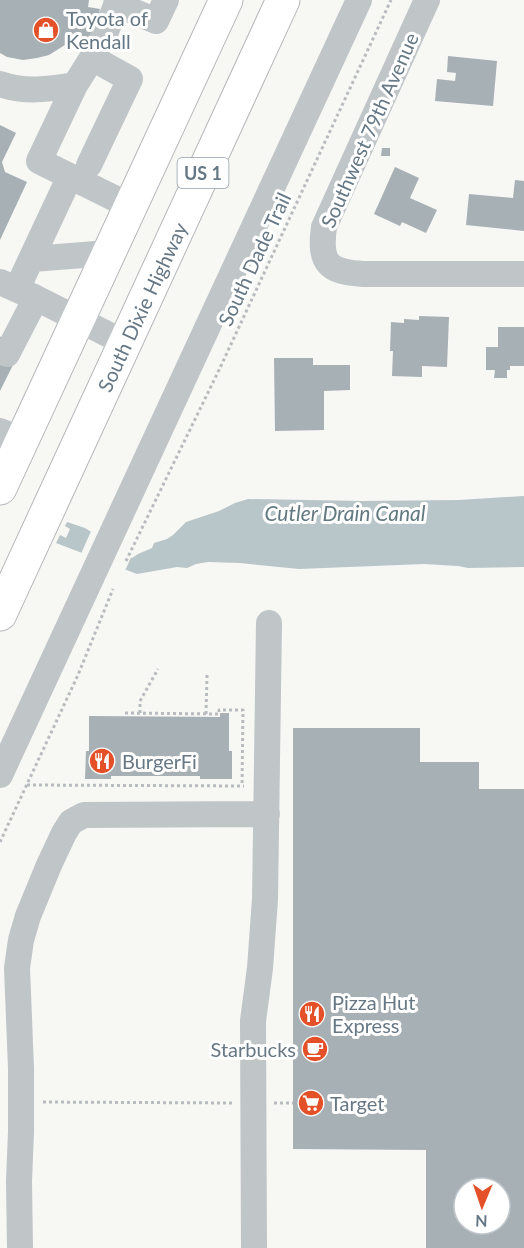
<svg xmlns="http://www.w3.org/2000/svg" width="524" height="1248" viewBox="0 0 524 1248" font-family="Lato,sans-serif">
	<rect width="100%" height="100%" fill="#f7f7f4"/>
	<path fill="#b8c5c9" d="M 524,496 L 524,567 L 468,568 L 458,566 L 424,564 L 299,569 L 240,563 L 208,562 L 196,564 L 187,568 L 177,567 L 137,574 L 56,543 L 60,535 L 66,538 L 70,529 L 65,526 L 67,522 L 85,528 L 132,558 L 138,554 L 152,548 L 154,543 L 167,539 L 173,535 L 186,522 L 219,511 L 235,503 L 248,499 L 362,501 L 459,500 Z"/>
	<path fill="#f7f7f4" d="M 92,529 L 132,554 L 133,553 L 124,573 L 80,556 Z"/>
	<path fill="#a7b0b5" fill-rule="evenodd" d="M 0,0 L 89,0 L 88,7 L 100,9 L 95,27 L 86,42 L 77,52 L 68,43 L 49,55 L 37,58 L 23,60 L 7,57 L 0,53 Z
		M 448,56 L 497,61 L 493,106 L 435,101 L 437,79 L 455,81 L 456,73 L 447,72 Z
		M 0,125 L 16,133 L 2,162 L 5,172 L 27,182 L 0,240 Z
		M 382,148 L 390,148 L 390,156 L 381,156 Z
		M 395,167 L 419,178 L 410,198 L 437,210 L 426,233 L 402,222 L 400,226 L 374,214 Z
		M 515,180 L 524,181 L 524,231 L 466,225 L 469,194 L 513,198 Z
		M 419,316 L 449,317 L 447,367 L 422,366 L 422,377 L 392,376 L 393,351 L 390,351 L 391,322 L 404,323 L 404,319 L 419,320 Z
		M 498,327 L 524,327 L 524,366 L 510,366 L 510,370 L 507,370 L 507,378 L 494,378 L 495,370 L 486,370 L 486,347 L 498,347 Z
		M 0,336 L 16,359 L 0,391 Z
		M 274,358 L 313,358 L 313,365 L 350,365 L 350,390 L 324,391 L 324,430 L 275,431 Z
		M 220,713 L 229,713 L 229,751 L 232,751 L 232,779 L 200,779 L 200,776 L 111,776 L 111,779 L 85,779 L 86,751 L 89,751 L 89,716 L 220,717 Z
		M 293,728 L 420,728 L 420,762 L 479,762 L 479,789 L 524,789 L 524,1248 L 426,1248 L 426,1150 L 293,1149 ZM 464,1188 L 500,1188 L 500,1224 L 464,1224 Z"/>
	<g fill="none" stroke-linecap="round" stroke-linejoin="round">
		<g stroke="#b4b8bb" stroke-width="35">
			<path id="highway" d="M 0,488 L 226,0
				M 0,614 L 283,0"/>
		</g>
		<path stroke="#b8bcbf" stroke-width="3" stroke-dasharray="3 3" stroke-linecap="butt" d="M 126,561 L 219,370 L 391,0
			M 125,713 L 219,714 L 219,710 L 243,710 L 242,786
			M 140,713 L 140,701 L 158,669
			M 206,714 L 207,675
			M 27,785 L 244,786
			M 0,842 L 78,675 L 113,589
			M 43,1102 L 232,1103
			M 274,1103 L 293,1103"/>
		<path stroke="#c0c5c8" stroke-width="26" d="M 118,0 L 105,34 L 92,58 L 75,85 L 39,161 L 130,206
			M 427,0 L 324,227 C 319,263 328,272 363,274 L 524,274
			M 116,4 L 156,21 L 166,0
			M 0,84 C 25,93 50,89 75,85
			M 89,165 L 130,79 L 92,58
			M 32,259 L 109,253
			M 0,282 L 36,298 L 125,343
			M 17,289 L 70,176
			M 7,354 L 36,298
			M 0,431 L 22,440
			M 0,775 L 359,0
			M 20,1248 L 19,1181 L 21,1132 L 21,1068 L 17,968 L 21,940 L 28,916 L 49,865 L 64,833 L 71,822 L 84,815 L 267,814
			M 254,1248 L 253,1021 L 260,968 L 265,899 L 269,623"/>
		<use href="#highway" stroke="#fff" stroke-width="33"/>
	</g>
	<defs>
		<g id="shop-disc" transform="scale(1.35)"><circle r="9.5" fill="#e45027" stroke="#fff"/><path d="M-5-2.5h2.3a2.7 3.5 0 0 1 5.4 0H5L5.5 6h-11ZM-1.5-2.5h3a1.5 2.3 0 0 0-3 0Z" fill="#fff"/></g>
		<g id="restaurant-disc" transform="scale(1.35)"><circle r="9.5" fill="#e45027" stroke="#fff"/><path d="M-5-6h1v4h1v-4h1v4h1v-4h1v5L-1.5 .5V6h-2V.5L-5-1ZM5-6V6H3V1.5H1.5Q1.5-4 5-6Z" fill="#fff"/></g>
		<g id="cafe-disc" transform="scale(1.35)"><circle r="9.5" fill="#e45027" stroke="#fff"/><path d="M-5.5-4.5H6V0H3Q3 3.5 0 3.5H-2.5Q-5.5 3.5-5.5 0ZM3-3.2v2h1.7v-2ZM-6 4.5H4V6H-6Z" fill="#fff"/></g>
		<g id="supermarket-disc" transform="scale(1.35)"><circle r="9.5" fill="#e45027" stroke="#fff"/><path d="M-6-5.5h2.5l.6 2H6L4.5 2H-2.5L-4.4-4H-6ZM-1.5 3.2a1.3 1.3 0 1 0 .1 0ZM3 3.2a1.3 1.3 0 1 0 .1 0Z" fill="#fff"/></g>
	</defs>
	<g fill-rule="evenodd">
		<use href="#shop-disc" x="46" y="30"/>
		<use href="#restaurant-disc" x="102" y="761"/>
		<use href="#restaurant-disc" x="312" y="1014"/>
		<use href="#cafe-disc" x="315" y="1049"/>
		<use href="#supermarket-disc" x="311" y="1103"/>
	</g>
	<g text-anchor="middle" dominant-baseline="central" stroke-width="6" stroke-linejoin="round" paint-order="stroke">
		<rect fill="#fff" stroke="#94a0aa" stroke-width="1.5" x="177.5" y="158" width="51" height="30" rx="4.5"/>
		<g font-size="18" font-weight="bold" fill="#667885">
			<text x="203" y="173">US 1</text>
		</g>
		<g font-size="20" fill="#667885" stroke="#fff" text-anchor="start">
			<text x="66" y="18">Toyota of<tspan x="66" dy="23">Kendall</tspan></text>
			<text x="122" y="761">BurgerFi</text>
			<text x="332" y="1002">Pizza Hut<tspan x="332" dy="23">Express</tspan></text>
			<text x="296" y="1049" text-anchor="end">Starbucks</text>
			<text x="330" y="1103">Target</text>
		</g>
		<g font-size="20" fill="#667885" stroke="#fff">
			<text transform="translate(369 130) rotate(-66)">Southwest 79th Avenue</text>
			<text transform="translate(254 259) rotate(-65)">South Dade Trail</text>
			<text transform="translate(142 307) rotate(-65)">South Dixie Highway</text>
		</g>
		<g font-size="21" font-style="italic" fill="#627981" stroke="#fff">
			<text x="345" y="512">Cutler Drain Canal</text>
		</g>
	</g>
	<g transform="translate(482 1206) rotate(182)"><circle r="28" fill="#ffffff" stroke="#c2c9ce" stroke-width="1.5"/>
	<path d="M0-4.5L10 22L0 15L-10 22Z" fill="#e45027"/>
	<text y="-9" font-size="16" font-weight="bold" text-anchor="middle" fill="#667885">N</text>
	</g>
</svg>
